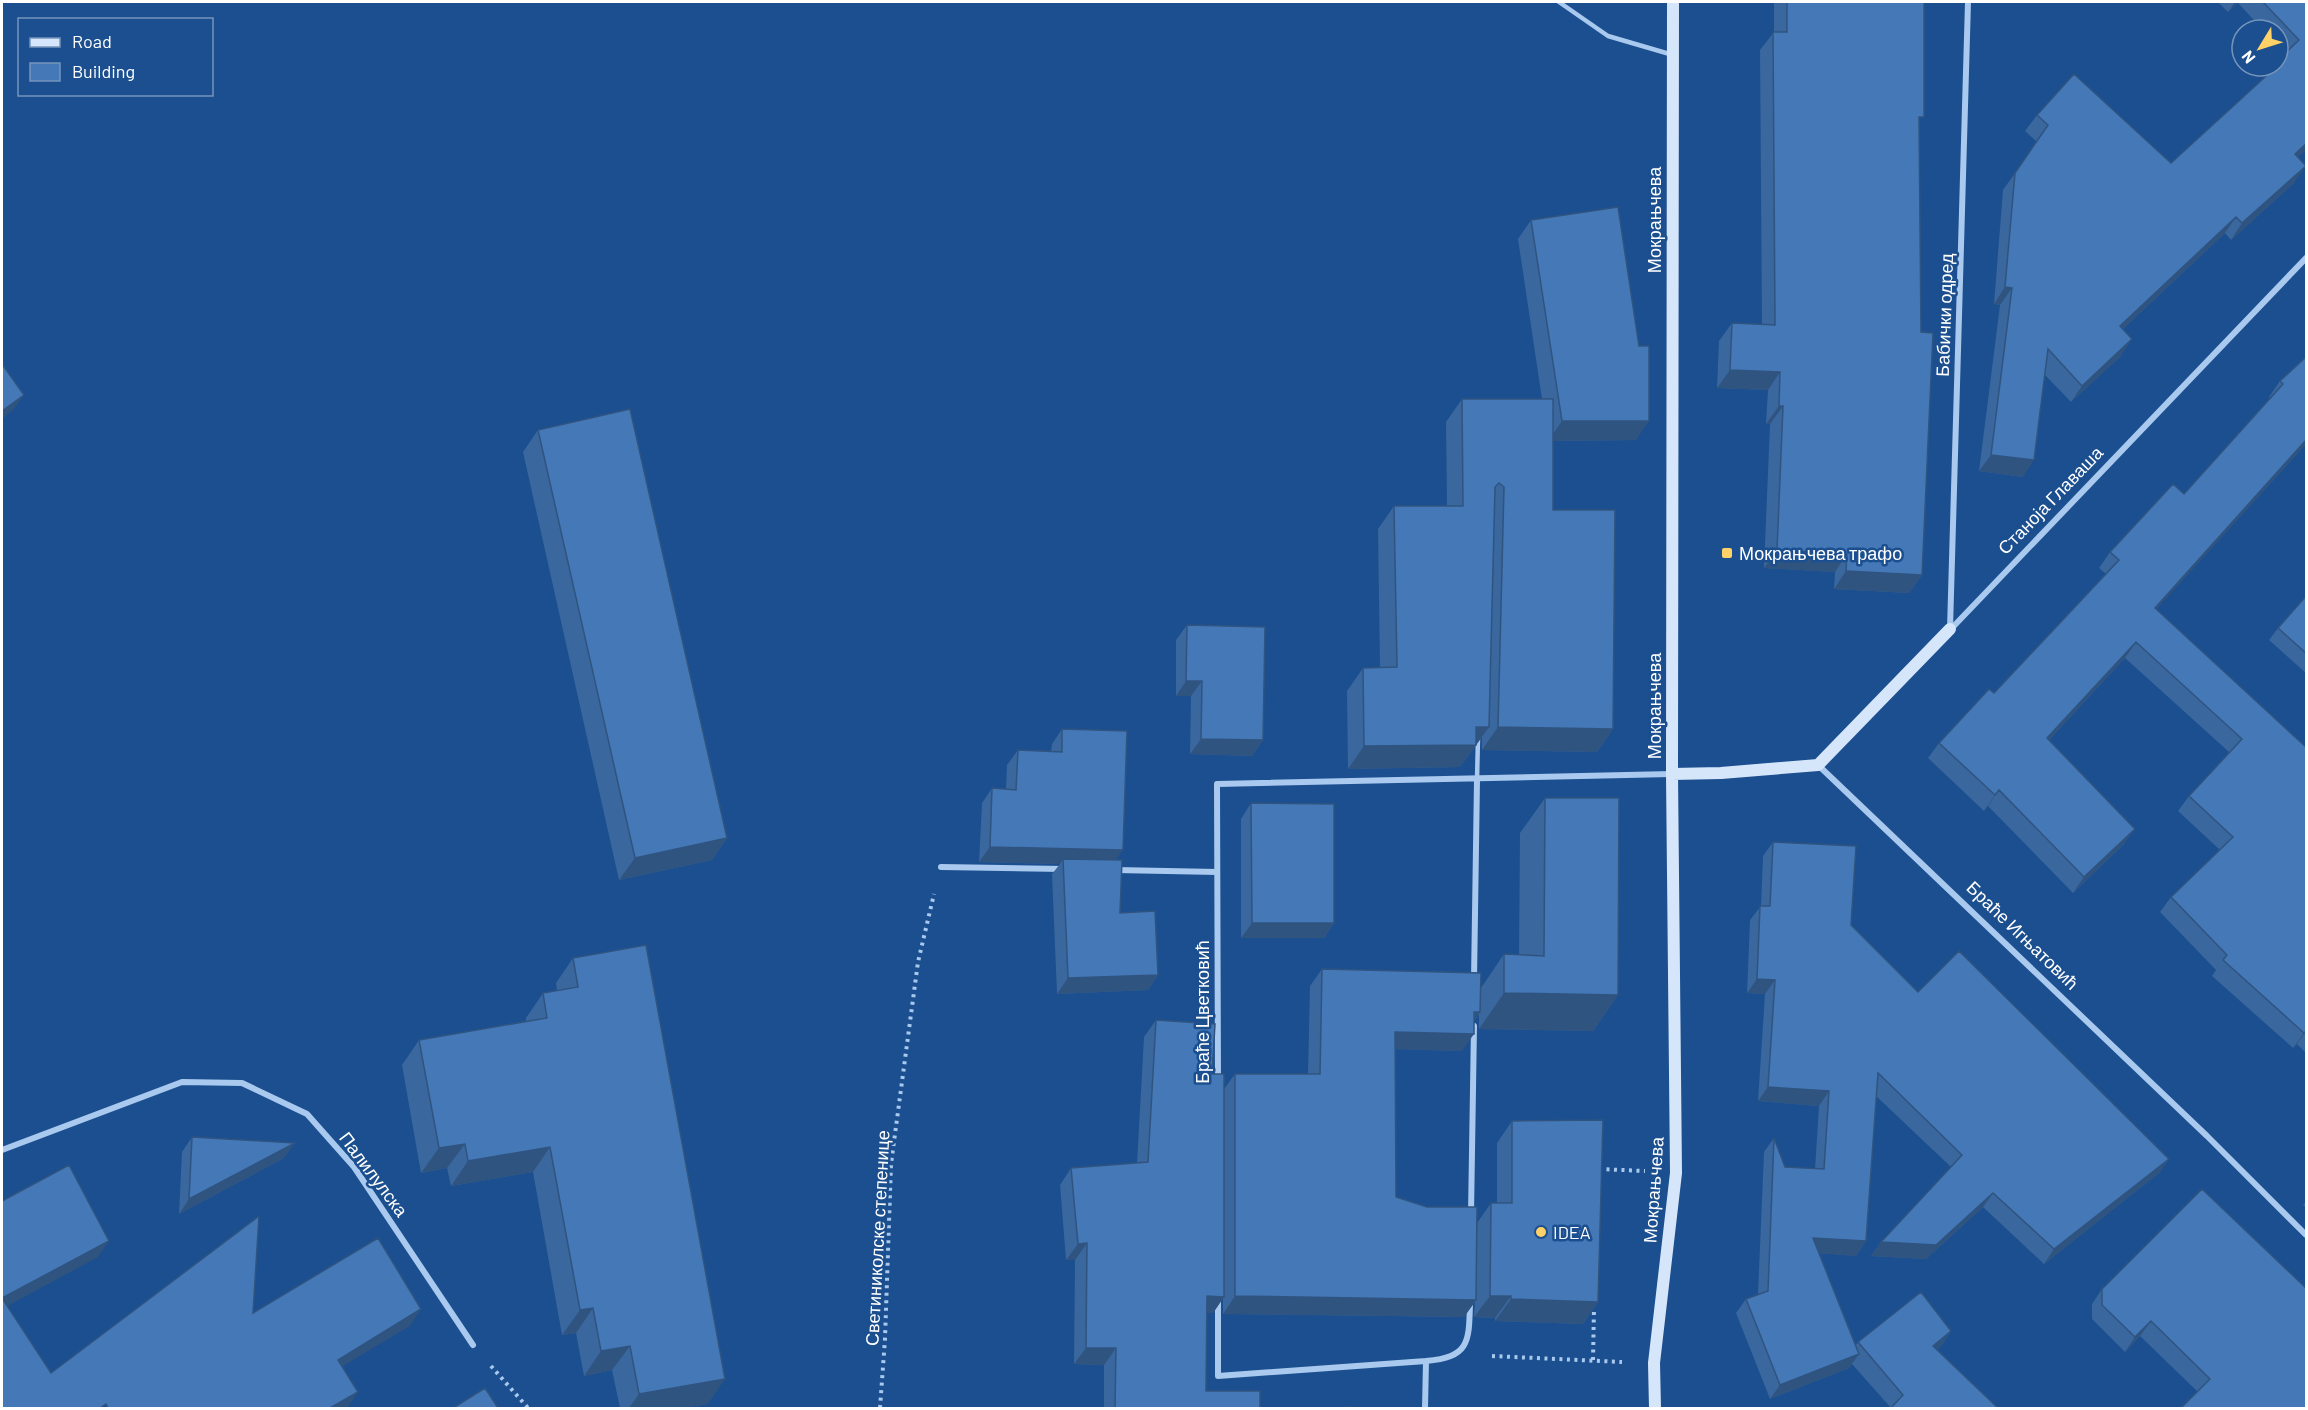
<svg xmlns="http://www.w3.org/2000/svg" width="2308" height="1410" viewBox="0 0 2308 1410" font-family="Barlow,sans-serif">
	<rect width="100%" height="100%" fill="#1b4f8f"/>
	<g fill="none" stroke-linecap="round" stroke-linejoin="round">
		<path stroke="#a9c9ee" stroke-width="4" stroke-dasharray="3 4.5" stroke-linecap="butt" d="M 1599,1169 L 1645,1171
			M 1492,1356 L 1622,1362
			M 1593,1360 L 1594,1308
			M 491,1366 L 528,1408
			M 880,1408 L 885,1339 L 891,1164 L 918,962 L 934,894"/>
		<path stroke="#a9c9ee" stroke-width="4.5" d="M 1559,2 L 1608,36 L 1673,55
			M 1477,780 L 1478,738"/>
		<path stroke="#a9c9ee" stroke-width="6" d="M 1950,629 L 1968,2
			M 1951,629 L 2306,258
			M 1818,765 L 2207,1136 L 2306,1235
			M 941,867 L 1064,869
			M 1116,870 L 1217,872
			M 1474,980 L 1477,780
			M 1218,1082 L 1217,784 L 1672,774
			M 2,1150 L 182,1082 L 242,1083 L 307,1114 L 354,1167 L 473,1345
			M 1471,1214 L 1474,1026
			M 1218,1299 L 1218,1376 L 1426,1361 L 1425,1408
			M 1426,1361 C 1470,1357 1469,1342 1470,1302"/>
		<path stroke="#d6e6fa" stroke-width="12" d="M 1672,774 L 1721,773 L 1818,765 L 1950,629
			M 1655,1408 L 1654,1363 L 1676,1173 L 1672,774 L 1673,2"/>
	</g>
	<path fill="#3a679d" d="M 1774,2 L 1924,2 L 1919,123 L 1922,575 L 1909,593 L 1834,589 L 1835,572 L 1764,568 L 1770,424 L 1766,424 L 1768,390 L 1717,388 L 1719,341 L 1732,323 L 1762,325 L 1760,50 L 1774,32 Z
		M 2218,2 L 2307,2 L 2307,149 L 2298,157 L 2294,183 L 2231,240 L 2225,233 L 2123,329 L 2121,356 L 2071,402 L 2045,375 L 2023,477 L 1979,471 L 2000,305 L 1994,304 L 2003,190 L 2037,142 L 2025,131 L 2037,115 L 2171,163 L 2264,78 L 2272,66 L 2278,66 L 2284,54 L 2278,47 L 2278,30 L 2263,30 L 2238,3 L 2228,12 Z
		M 1531,220 L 1636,440 L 1553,441 L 1553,510 L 1613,729 L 1597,752 L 1482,750 L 1482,737 L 1460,767 L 1348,769 L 1347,691 L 1363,668 L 1380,668 L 1378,529 L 1394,506 L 1447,506 L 1446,422 L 1462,399 L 1542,399 L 1518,239 Z
		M 2307,356 L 2307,443 L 2156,609 L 2307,748 L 2307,1054 L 2297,1044 L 2293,1048 L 2212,976 L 2216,970 L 2160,912 L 2171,897 L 2220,850 L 2178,811 L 2189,796 L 2229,752 L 2125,658 L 2049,740 L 2124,844 L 2073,893 L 1988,806 L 1984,811 L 1928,758 L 1939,743 L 1994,693 L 2106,574 L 2099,568 L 2110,552 L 2184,494 L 2270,398 L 2269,397 L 2280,381 Z
		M 538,430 L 727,838 L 712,860 L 619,880 L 523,452 Z
		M 2307,595 L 2307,674 L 2269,640 L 2278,628 Z
		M 1187,625 L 1263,740 L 1252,756 L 1190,754 L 1191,696 L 1176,696 L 1176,640 Z
		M 1062,729 L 1115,860 L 1120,913 L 1158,975 L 1148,990 L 1057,994 L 1052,874 L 1060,864 L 979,862 L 982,803 L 992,788 L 1006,789 L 1007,765 L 1018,750 L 1051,751 L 1052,744 Z
		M 1545,798 L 1618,995 L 1593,1031 L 1479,1029 L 1479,1014 L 1474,1021 L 1462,1051 L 1395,1049 L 1396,1197 L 1477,1223 L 1491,1203 L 1497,1203 L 1497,1143 L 1512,1121 L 1598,1302 L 1583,1324 L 1495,1321 L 1495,1318 L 1474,1317 L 1475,1302 L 1464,1317 L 1223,1314 L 1223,1298 L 1213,1313 L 1207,1313 L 1206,1391 L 1260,1408 L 1104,1408 L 1104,1365 L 1074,1364 L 1075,1260 L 1066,1260 L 1060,1185 L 1071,1168 L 1137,1163 L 1144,1037 L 1156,1020 L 1212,1074 L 1224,1089 L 1235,1074 L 1308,1074 L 1310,986 L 1322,969 L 1481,988 L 1504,954 L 1519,955 L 1520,833 Z
		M 1251,803 L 1334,923 L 1324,938 L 1241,938 L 1241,819 Z
		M 1773,842 L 1851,925 L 1918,992 L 2169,1159 L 2159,1173 L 2044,1264 L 1983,1207 L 1926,1259 L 1871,1256 L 1881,1242 L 1951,1167 L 1876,1096 L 1866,1241 L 1856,1256 L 1819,1253 L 1856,1345 L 1858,1342 L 1951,1331 L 1941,1346 L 1937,1349 L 1998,1408 L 1891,1408 L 1852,1364 L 1849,1368 L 1770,1399 L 1736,1313 L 1746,1299 L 1758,1294 L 1764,1152 L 1774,1138 L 1785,1167 L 1815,1169 L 1819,1106 L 1758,1101 L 1765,994 L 1747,993 L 1750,920 L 1761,906 L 1763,856 Z
		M 573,958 L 708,1404 L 682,1408 L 620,1408 L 612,1370 L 584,1376 L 576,1333 L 562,1335 L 533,1172 L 451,1186 L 447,1168 L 421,1173 L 402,1065 L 419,1040 L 526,1021 L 526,1018 L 543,993 L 557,991 L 556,983 Z
		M 192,1137 L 284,1158 L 179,1214 L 182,1152 Z
		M 2307,1200 L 2307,1208 L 2303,1205 Z
		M 2102,1289 L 2307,1289 L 2198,1392 L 2140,1336 L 2125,1352 L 2092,1319 L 2092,1304 Z"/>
	<path fill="#305480" d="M 2235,2 L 2239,2 L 2228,12 Z
		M 2307,143 L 2307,149 L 2284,171 L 2295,154 Z
		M 2306,166 L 2294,183 L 2231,240 L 2242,223 Z
		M 2236,217 L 2225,233 L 2108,343 L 2120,326 Z
		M 2005,287 L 2012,288 L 2000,305 L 1994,304 Z
		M 2132,339 L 2121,356 L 2071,402 L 2082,386 Z
		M 1730,370 L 1780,372 L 1768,390 L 1717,388 Z
		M 24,395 L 13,410 L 2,419 L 2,411 Z
		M 1779,406 L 1783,406 L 1770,424 L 1766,424 Z
		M 1562,421 L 1649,421 L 1636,440 L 1548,441 Z
		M 2307,439 L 2307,443 L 2144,623 L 2155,608 Z
		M 1991,455 L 2034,460 L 2023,477 L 1979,471 Z
		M 1777,550 L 1847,554 L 1835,572 L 1764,568 Z
		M 1846,571 L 1922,575 L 1909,593 L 1834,589 Z
		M 2136,642 L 2125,658 L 2036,754 L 2047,738 Z
		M 1186,681 L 1202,681 L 1191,696 L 1176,696 Z
		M 1476,727 L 1489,727 L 1460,767 L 1348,769 L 1364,746 Z
		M 1498,727 L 1613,729 L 1597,752 L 1482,750 Z
		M 1201,739 L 1263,740 L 1252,756 L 1190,754 Z
		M 1999,790 L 1988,806 L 1984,811 L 1995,795 Z
		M 2135,829 L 2124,844 L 2073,893 L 2084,877 Z
		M 727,838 L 712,860 L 619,880 L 635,858 Z
		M 990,847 L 1123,850 L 1112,865 L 1063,859 L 1060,864 L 979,862 Z
		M 1252,923 L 1334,923 L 1324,938 L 1241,938 Z
		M 1158,975 L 1148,990 L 1057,994 L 1068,978 Z
		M 1757,979 L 1775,980 L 1765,994 L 1747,993 Z
		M 1504,993 L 1618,995 L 1593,1031 L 1479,1029 Z
		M 1474,1012 L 1480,1012 L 1468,1029 Z
		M 2307,1030 L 2297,1044 L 2293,1048 L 2304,1033 Z
		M 1395,1032 L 1474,1034 L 1462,1051 L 1383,1049 Z
		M 1768,1087 L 1829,1091 L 1819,1106 L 1758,1101 Z
		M 295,1143 L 284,1158 L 179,1214 L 189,1199 Z
		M 465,1144 L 447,1168 L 421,1173 L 439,1148 Z
		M 550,1147 L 533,1172 L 451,1186 L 468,1161 Z
		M 2169,1159 L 2159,1173 L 2044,1264 L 2054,1249 Z
		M 1993,1193 L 1983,1207 L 1926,1259 L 1871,1256 L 1881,1242 Z
		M 1813,1238 L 1866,1241 L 1856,1256 L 1803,1252 Z
		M 109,1241 L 98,1257 L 2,1309 L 2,1298 Z
		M 1087,1243 L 1075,1260 L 1066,1260 L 1078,1244 Z
		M 1207,1296 L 1224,1297 L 1213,1313 L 1195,1313 Z
		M 1235,1296 L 1476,1300 L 1464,1317 L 1223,1314 Z
		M 1490,1296 L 1511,1296 L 1495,1318 L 1474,1317 Z
		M 1511,1299 L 1598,1302 L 1583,1324 L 1495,1321 Z
		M 593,1308 L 576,1333 L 562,1335 L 580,1310 Z
		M 421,1309 L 410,1326 L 326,1376 L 338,1360 Z
		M 2151,1321 L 2140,1336 L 2125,1352 L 2135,1337 Z
		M 1951,1331 L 1941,1346 L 1922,1361 L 1933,1346 Z
		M 630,1346 L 612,1370 L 584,1376 L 601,1351 Z
		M 1086,1348 L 1116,1348 L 1104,1365 L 1074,1364 Z
		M 1859,1354 L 1849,1368 L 1770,1399 L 1780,1385 Z
		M 725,1379 L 708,1404 L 682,1408 L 629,1408 L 639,1394 Z
		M 358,1392 L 347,1408 L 330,1408 Z"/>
	<path fill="#4478b7" stroke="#305480" stroke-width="1.5" d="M 1787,2 L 1924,2 L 1924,117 L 1919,117 L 1921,332 L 1933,333 L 1922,575 L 1846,571 L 1847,554 L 1777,550 L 1783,406 L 1779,406 L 1780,372 L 1730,370 L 1732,323 L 1775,325 L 1773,32 L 1787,32 Z
		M 2263,2 L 2307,2 L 2307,143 L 2295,154 L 2306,166 L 2242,223 L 2236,217 L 2120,326 L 2132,339 L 2082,386 L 2048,349 L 2034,460 L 1991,455 L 2012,288 L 2005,287 L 2015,173 L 2048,125 L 2037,115 L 2074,74 L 2171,163 L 2276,67 L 2275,66 L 2278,66 L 2278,60 L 2299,40 Z
		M 1618,207 L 1639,346 L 1649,346 L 1649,421 L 1562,421 L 1531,220 Z
		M 2307,356 L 2307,439 L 2155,608 L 2307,748 L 2307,1030 L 2304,1033 L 2223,960 L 2227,955 L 2171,897 L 2233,837 L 2189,796 L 2242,739 L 2136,642 L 2047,738 L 2135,829 L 2084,877 L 1999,790 L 1995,795 L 1939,743 L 1989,689 L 1994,693 L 2119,560 L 2110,552 L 2173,484 L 2184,494 L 2283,384 L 2280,381 Z
		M 2,364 L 24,395 L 2,411 Z
		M 1462,399 L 1553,399 L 1553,510 L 1615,510 L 1613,729 L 1498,727 L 1504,487 L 1499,483 L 1495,487 L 1489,727 L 1476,727 L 1476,745 L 1364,746 L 1363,668 L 1397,667 L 1394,506 L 1463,506 Z
		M 630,409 L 727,838 L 635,858 L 538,430 Z
		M 2307,595 L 2307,654 L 2278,628 Z
		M 1187,625 L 1265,627 L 1263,740 L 1201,739 L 1202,681 L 1186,681 Z
		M 1062,729 L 1127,731 L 1123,850 L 990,847 L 992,788 L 1016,790 L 1018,750 L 1062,752 Z
		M 1545,798 L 1619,798 L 1618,995 L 1504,993 L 1504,954 L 1544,956 Z
		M 1251,803 L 1334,804 L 1334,923 L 1252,923 Z
		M 1773,842 L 1856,846 L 1851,925 L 1918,992 L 1959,951 L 2169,1159 L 2054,1249 L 1993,1193 L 1936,1245 L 1881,1242 L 1962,1155 L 1878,1073 L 1866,1241 L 1813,1238 L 1859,1354 L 1780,1385 L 1746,1299 L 1768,1291 L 1774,1138 L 1785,1167 L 1824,1169 L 1829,1091 L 1768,1087 L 1775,980 L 1757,979 L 1760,906 L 1770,906 Z
		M 1063,859 L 1122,860 L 1120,913 L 1155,911 L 1158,975 L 1068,978 Z
		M 646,945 L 725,1379 L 639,1394 L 630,1346 L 601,1351 L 593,1308 L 580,1310 L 550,1147 L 468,1161 L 465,1144 L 439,1148 L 419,1040 L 547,1018 L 543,993 L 578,987 L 573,958 Z
		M 1322,969 L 1481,973 L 1480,1012 L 1474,1012 L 1474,1034 L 1395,1032 L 1396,1197 L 1427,1207 L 1477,1207 L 1476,1300 L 1235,1296 L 1235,1074 L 1320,1074 Z
		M 1156,1020 L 1215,1024 L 1212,1074 L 1224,1074 L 1224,1297 L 1207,1296 L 1206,1391 L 1260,1391 L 1260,1408 L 1115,1408 L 1116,1348 L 1086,1348 L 1087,1243 L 1078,1244 L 1071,1168 L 1148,1162 Z
		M 1603,1120 L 1598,1302 L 1511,1299 L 1511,1296 L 1490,1296 L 1491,1203 L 1512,1203 L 1512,1121 Z
		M 192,1137 L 295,1143 L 189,1199 Z
		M 69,1165 L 109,1241 L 2,1298 L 51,1373 L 259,1216 L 253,1313 L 378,1238 L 421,1309 L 338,1360 L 358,1392 L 330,1408 L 108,1408 L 106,1404 L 100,1408 L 2,1408 L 2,1201 Z
		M 2202,1189 L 2307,1289 L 2307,1408 L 2181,1408 L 2210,1379 L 2151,1321 L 2135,1337 L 2102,1305 L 2102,1289 Z
		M 1921,1292 L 1951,1331 L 1933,1346 L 1998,1408 L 1891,1408 L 1903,1395 L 1858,1342 Z
		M 485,1388 L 498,1408 L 453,1408 Z
		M 1345,1407 L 1363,1408 L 1345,1408 Z"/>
	<g fill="#ffd166" stroke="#1b4f8f" stroke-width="2">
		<rect x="1721" y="547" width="12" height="12" rx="3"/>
		<circle cx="1541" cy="1232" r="6"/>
	</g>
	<g text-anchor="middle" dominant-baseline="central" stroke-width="5" stroke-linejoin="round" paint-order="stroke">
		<g font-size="18" fill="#fff" stroke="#1b4f8f">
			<text transform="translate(1654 220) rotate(-90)">Мокрањчева</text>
			<text transform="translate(1944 315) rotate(-88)">Бабички одред</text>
			<text transform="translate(2050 500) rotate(-46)">Станоја Главаша</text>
			<text transform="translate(1654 706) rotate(-90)">Мокрањчева</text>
			<text transform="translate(2023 935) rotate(44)">Браће Игњатовић</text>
			<text transform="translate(1202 1012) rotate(-90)">Браће Цветковић</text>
			<text transform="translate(374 1174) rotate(53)">Палилулска</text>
			<text transform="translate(1653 1190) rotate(-86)">Мокрањчева</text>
			<text transform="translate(877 1238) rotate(-87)">Светиниколске степенице</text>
		</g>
		<g font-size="18" fill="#fff" stroke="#1b4f8f" text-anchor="start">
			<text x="1739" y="553">Мокрањчева трафо</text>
			<text x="1553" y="1232">IDEA</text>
		</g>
	</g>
	<rect width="2308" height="1410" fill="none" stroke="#ffffff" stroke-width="6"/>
	<rect x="18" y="18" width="195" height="78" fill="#1b4f8f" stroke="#7695bc" stroke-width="1.5"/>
	<rect x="30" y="38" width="30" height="9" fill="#d6e6fa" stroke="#7695bc" stroke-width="1.5"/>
	<text x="72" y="48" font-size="18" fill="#ffffff">Road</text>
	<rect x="30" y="63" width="30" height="18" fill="#4478b7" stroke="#7695bc" stroke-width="1.5"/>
	<text x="72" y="78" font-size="18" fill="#ffffff">Building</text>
	<g transform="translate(2260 48) rotate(232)"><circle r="28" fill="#1b4f8f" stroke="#7695bc" stroke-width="1.5"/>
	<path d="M0-4.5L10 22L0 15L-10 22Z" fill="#ffd166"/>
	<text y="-9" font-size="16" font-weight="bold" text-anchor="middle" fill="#ffffff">N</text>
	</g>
</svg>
